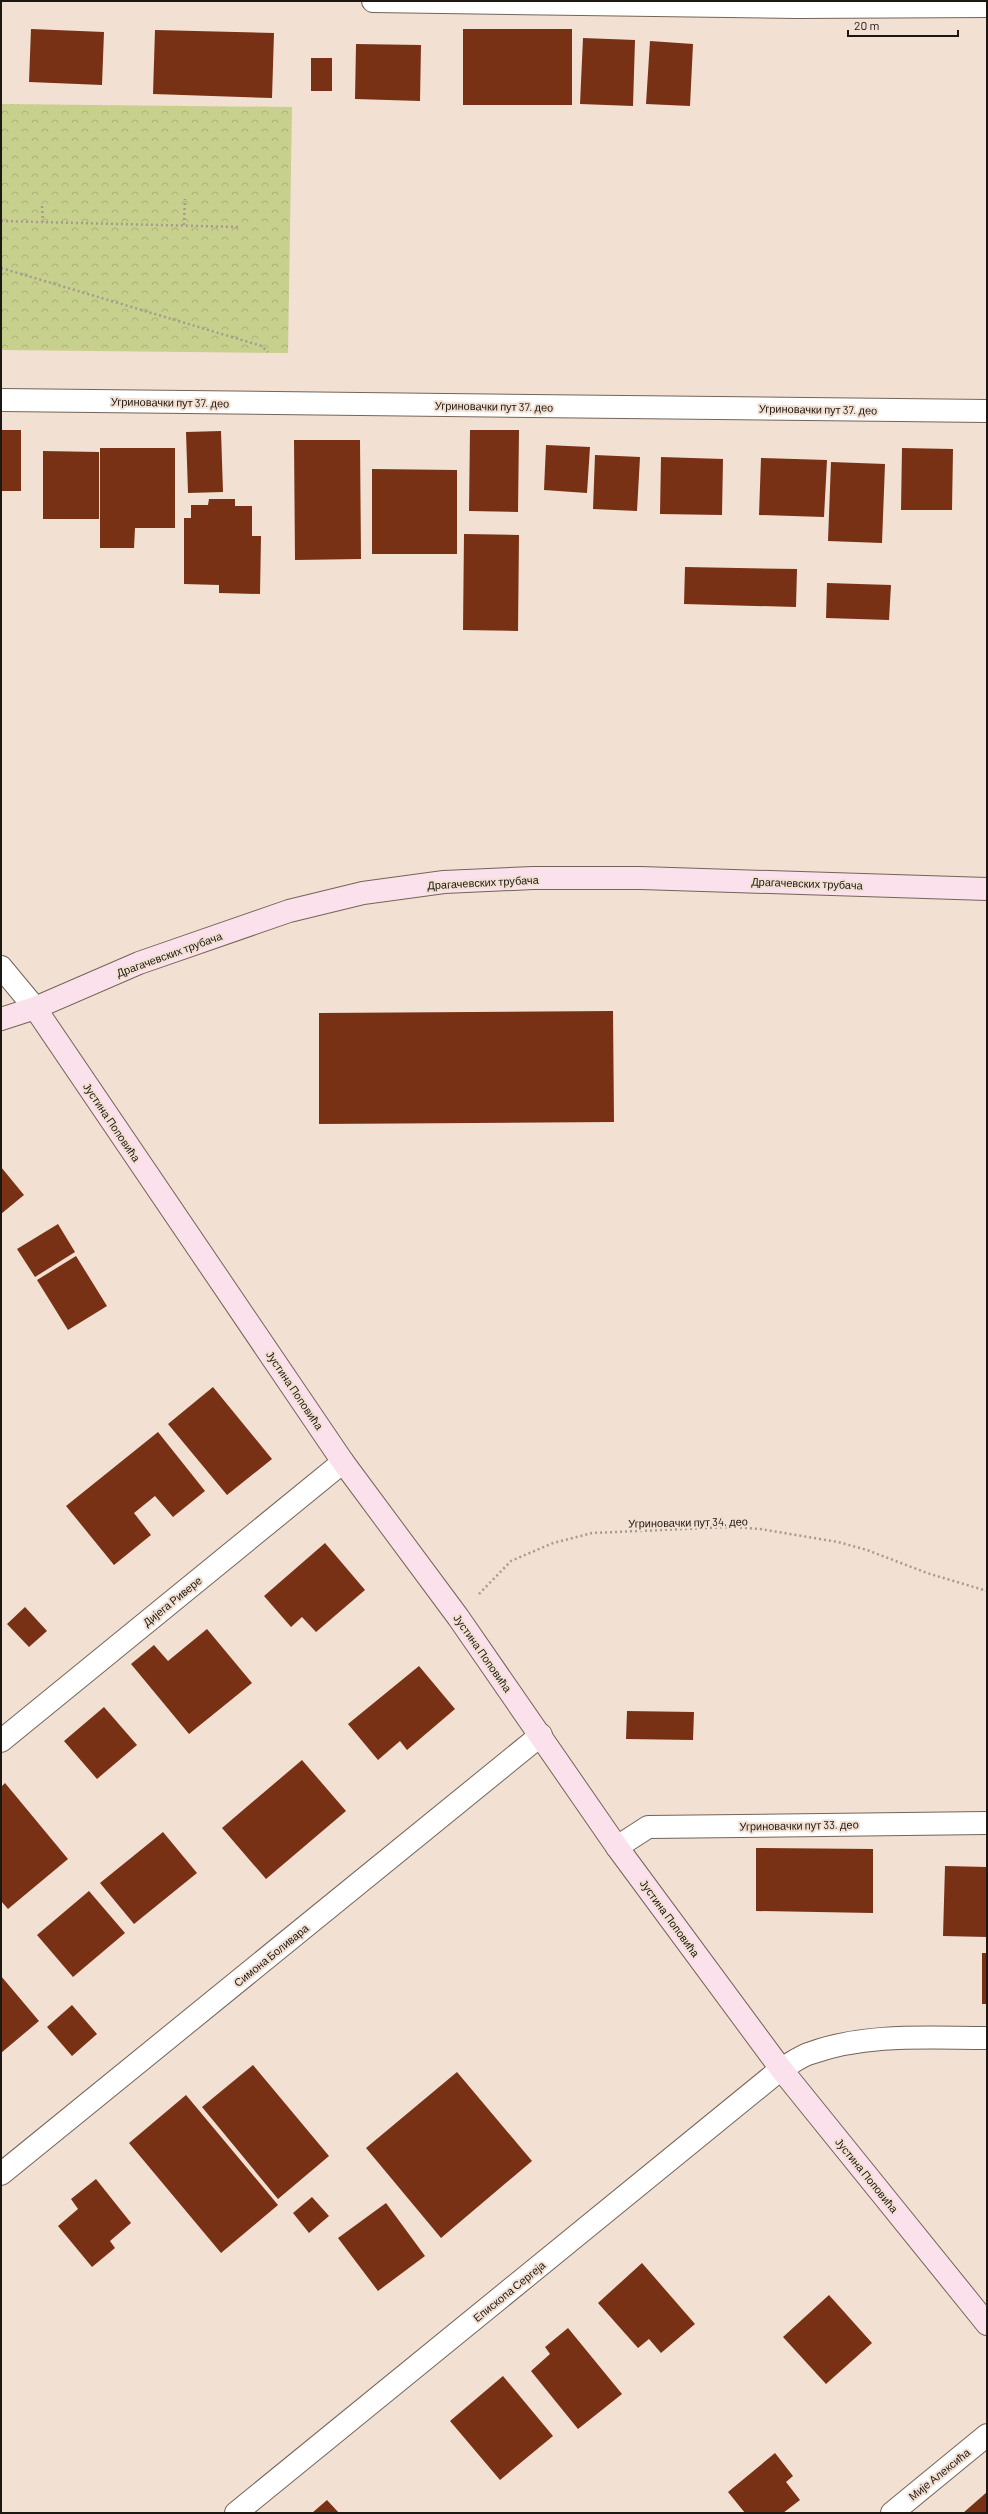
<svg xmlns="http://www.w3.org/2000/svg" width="988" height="2514" viewBox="0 0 988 2514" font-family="Barlow,sans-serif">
	<defs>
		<pattern id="park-crowns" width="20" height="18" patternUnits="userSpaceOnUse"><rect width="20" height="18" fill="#c7d08c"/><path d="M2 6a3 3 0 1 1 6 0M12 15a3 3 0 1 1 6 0" fill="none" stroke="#aab278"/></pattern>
	</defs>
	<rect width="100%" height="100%" fill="#f2e0d3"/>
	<path fill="url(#park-crowns)" d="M 1,104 L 292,107 L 288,353 L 1,350 Z"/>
	<path fill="#783115" d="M 31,29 L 104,32 L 102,85 L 29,82 Z
		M 463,29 L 572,29 L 572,105 L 463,105 Z
		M 155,30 L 274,33 L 272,98 L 153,94 Z
		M 583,38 L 635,40 L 633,106 L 580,104 Z
		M 650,41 L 693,44 L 690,106 L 646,104 Z
		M 356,44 L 421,45 L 420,101 L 355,99 Z
		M 311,58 L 332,58 L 332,91 L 311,91 Z
		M 1,430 L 21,430 L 21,491 L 1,491 Z
		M 470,430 L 519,430 L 518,512 L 469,511 Z
		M 221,431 L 223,492 L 188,493 L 186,432 Z
		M 294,440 L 360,440 L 361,559 L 295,560 Z
		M 546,445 L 590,447 L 587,493 L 544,490 Z
		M 100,448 L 175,448 L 175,528 L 135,528 L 134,548 L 100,548 Z
		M 902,448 L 953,449 L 952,510 L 901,510 Z
		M 43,451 L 99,452 L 99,519 L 43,519 Z
		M 595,455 L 640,457 L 637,511 L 593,509 Z
		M 661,457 L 723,459 L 722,515 L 660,514 Z
		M 761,458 L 827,460 L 824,517 L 759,515 Z
		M 831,462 L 885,464 L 882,543 L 828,541 Z
		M 372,469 L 457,470 L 457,554 L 372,554 Z
		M 209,499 L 235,499 L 235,506 L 252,506 L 252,536 L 261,536 L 260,594 L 219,593 L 219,585 L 184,584 L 184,518 L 191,518 L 191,505 L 208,505 Z
		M 464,534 L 519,535 L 518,631 L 463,630 Z
		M 685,567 L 797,569 L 796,607 L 684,604 Z
		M 827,583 L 891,585 L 889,620 L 826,618 Z
		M 613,1011 L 614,1122 L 319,1124 L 319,1013 Z
		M 1,1167 L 24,1195 L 1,1214 Z
		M 58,1224 L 75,1252 L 35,1277 L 17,1249 Z
		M 76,1256 L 107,1306 L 68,1330 L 37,1280 Z
		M 213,1387 L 272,1459 L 227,1495 L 168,1424 Z
		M 158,1432 L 205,1491 L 173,1517 L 155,1496 L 134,1513 L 151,1535 L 114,1565 L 66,1506 Z
		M 325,1543 L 365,1590 L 316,1632 L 302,1617 L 291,1627 L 264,1596 Z
		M 25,1607 L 47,1631 L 29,1647 L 7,1624 Z
		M 207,1629 L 252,1683 L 189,1734 L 131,1664 L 154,1645 L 168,1661 Z
		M 419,1666 L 455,1709 L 407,1750 L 400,1741 L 378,1760 L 348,1724 Z
		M 104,1707 L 137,1745 L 97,1779 L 64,1741 Z
		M 627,1711 L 694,1712 L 693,1740 L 626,1739 Z
		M 302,1760 L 346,1811 L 266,1879 L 222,1828 Z
		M 5,1783 L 68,1859 L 8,1909 L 1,1901 L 1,1787 Z
		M 163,1832 L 197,1873 L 134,1924 L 100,1883 Z
		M 756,1848 L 873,1849 L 873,1913 L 756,1911 Z
		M 945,1866 L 987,1867 L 987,1937 L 943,1936 Z
		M 89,1891 L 125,1933 L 73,1977 L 37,1935 Z
		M 982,1953 L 987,1953 L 987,2004 L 982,2004 Z
		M 1,1976 L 39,2021 L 1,2053 Z
		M 72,2005 L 97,2034 L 72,2056 L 47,2027 Z
		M 253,2065 L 329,2156 L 278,2199 L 202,2107 Z
		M 457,2072 L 532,2161 L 441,2238 L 366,2148 Z
		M 186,2095 L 278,2205 L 221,2253 L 129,2143 Z
		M 96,2179 L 131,2223 L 110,2241 L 115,2248 L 92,2267 L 58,2226 L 78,2209 L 71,2199 Z
		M 312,2197 L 329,2216 L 309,2233 L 293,2213 Z
		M 386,2203 L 425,2256 L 378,2291 L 338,2238 Z
		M 642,2263 L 695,2324 L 661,2353 L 649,2339 L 638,2348 L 598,2303 Z
		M 829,2295 L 872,2343 L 826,2384 L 783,2337 Z
		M 568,2328 L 622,2394 L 578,2429 L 531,2371 L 550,2354 L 545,2347 Z
		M 503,2376 L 553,2436 L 500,2480 L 450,2421 Z
		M 775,2453 L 793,2476 L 786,2482 L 800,2500 L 783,2513 L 745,2513 L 728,2492 Z
		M 987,2492 L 987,2513 L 963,2513 Z
		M 327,2500 L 339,2513 L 312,2513 Z"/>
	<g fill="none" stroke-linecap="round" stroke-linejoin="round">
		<g stroke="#736458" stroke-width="24">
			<path id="street" d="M 373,1 L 797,7 L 987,6
				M 1,400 L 987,411
				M 1,967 L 35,1008
				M 1,1741 L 343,1462
				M 617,1847 L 648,1827 L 987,1823
				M 1,2174 L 541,1735
				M 236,2513 L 781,2069 C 791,2064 800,2056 811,2053 C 867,2033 929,2038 987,2038
				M 892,2513 L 987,2435"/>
		</g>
		<g stroke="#736458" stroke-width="24">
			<path id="secondary" d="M 35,1008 L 343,1462 L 458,1617 L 617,1847 L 781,2069 L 987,2324
				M 1,1019 L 35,1008 L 139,963 L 289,911 L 363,893 L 444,882 L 533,878 L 641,878 L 987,889"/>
		</g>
		<path stroke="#a7998f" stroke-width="2.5" stroke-dasharray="2 3" stroke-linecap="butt" d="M 42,206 L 43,222
			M 1,221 L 238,227
			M 184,225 L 185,199
			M 1,268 L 262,346 L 268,352
			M 479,1594 L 511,1561 L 553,1543 L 592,1533 L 730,1527 L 760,1529 L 838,1542 L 867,1550 L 927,1573 L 987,1591"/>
		<use href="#street" stroke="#fff" stroke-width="22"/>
		<use href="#secondary" stroke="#fbe1eb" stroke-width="22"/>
	</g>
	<g text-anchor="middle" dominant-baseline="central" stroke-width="4" stroke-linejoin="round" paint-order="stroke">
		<g font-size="11" fill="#1d1712" stroke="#f2e0d3">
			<text transform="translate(170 402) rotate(1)">Угриновачки пут 37. део</text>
			<text transform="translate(494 406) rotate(1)">Угриновачки пут 37. део</text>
			<text transform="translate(818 409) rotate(1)">Угриновачки пут 37. део</text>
			<text transform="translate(483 882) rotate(-3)">Драгачевских трубача</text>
			<text transform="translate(807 883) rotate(2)">Драгачевских трубача</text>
			<text transform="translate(169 954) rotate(-20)">Драгачевских трубача</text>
			<text transform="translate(112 1122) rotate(56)">Јустина Поповића</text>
			<text transform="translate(295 1390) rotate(56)">Јустина Поповића</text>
			<text transform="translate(688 1522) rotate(-1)">Угриновачки пут 34. део</text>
			<text transform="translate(172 1601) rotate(-39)">Дијега Ривере</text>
			<text transform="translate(483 1653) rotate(55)">Јустина Поповића</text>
			<text transform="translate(799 1825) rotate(-1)">Угриновачки пут 33. део</text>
			<text transform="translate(670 1918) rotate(54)">Јустина Поповића</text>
			<text transform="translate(271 1955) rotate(-39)">Симона Боливара</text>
			<text transform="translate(867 2175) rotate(51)">Јустина Поповића</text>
			<text transform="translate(509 2291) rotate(-39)">Епископа Сергеја</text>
			<text transform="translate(939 2474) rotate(-39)">Мије Алексића</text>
		</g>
	</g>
	<rect width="988" height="2514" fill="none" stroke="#1d1712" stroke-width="4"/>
	<path d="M848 30v6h110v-6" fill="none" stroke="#1d1712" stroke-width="2"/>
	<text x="854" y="30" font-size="12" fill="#1d1712" stroke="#f2e0d3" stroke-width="3" paint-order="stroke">20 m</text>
</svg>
